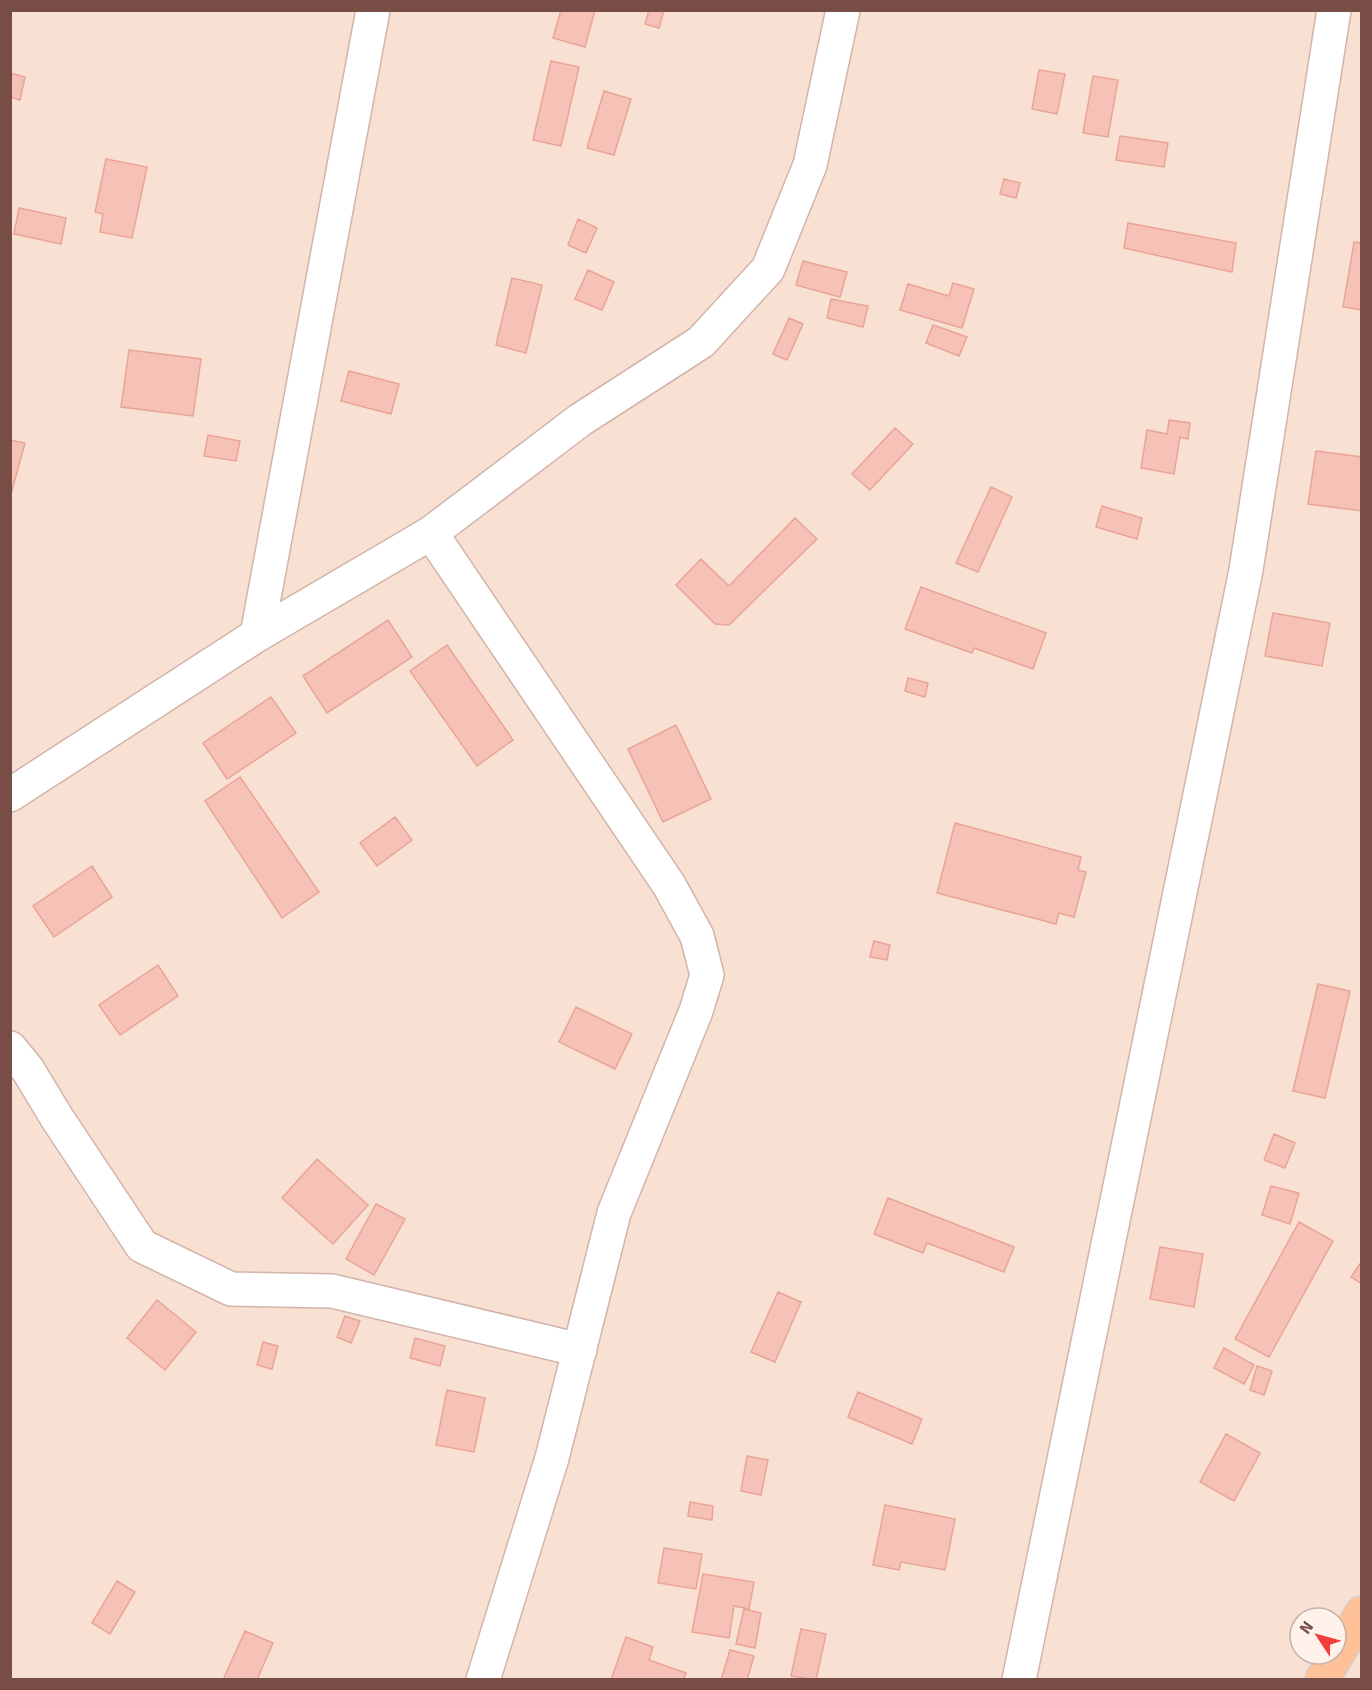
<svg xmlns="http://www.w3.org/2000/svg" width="1372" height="1690" viewBox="0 0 1372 1690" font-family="Signika,sans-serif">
	<rect width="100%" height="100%" fill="#feede2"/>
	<path fill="#f8e0d2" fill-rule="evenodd" d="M 11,11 L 1361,11 L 1361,1679 L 11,1680 ZM 1300,1618 L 1336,1618 L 1336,1654 L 1300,1654 Z"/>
	<path fill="#f6c2b7" stroke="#eaa496" stroke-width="1.5" d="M 561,10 L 595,10 L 585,47 L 553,38 Z
		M 649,10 L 664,10 L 659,28 L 645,24 Z
		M 551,61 L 579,67 L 561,146 L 533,140 Z
		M 1039,70 L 1065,74 L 1057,114 L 1032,109 Z
		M 10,73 L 25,77 L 20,100 L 10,97 Z
		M 1093,76 L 1118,80 L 1108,137 L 1083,133 Z
		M 604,91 L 631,99 L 614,155 L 587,148 Z
		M 1120,136 L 1168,143 L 1164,167 L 1116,160 Z
		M 106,159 L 147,167 L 132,238 L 100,232 L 103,214 L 95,212 Z
		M 1004,179 L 1020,183 L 1016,198 L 1000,194 Z
		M 19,208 L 66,218 L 61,244 L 14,234 Z
		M 578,219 L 597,228 L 586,253 L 568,245 Z
		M 1128,223 L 1236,243 L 1232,272 L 1124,248 Z
		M 1354,242 L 1362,243 L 1362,310 L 1343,307 Z
		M 803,261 L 847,272 L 840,297 L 796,285 Z
		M 588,270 L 614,282 L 602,310 L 575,299 Z
		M 512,278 L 542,285 L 526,353 L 496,345 Z
		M 953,283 L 974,289 L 962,328 L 900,310 L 908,284 L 949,296 Z
		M 831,299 L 868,306 L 863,327 L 827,318 Z
		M 789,318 L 803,324 L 787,360 L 773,354 Z
		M 933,325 L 967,337 L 959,356 L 926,343 Z
		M 129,350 L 201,359 L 193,416 L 121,407 Z
		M 349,371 L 399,384 L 391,414 L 341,401 Z
		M 1169,420 L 1190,423 L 1188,439 L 1180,437 L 1174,474 L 1141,468 L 1147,430 L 1167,434 Z
		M 895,428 L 913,444 L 870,490 L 852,474 Z
		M 208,435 L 240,441 L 236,461 L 204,456 Z
		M 10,440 L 25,443 L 11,494 L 10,494 Z
		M 1316,451 L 1362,457 L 1362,511 L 1308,504 Z
		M 991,487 L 1012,497 L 978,572 L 956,563 Z
		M 1102,506 L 1142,518 L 1137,539 L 1096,527 Z
		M 795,518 L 817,539 L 729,625 L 715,624 L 676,585 L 701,559 L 729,586 Z
		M 921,587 L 1046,633 L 1033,669 L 974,648 L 972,653 L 905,629 Z
		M 1273,613 L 1330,623 L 1322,666 L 1265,656 Z
		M 388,620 L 412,657 L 327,713 L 303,676 Z
		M 447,645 L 513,740 L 477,766 L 410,671 Z
		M 908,678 L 928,683 L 925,697 L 905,691 Z
		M 271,697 L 296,733 L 227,779 L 203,743 Z
		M 676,725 L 711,799 L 663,822 L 628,749 Z
		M 240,777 L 319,892 L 282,918 L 205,801 Z
		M 395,817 L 412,840 L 377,866 L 360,843 Z
		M 955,823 L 1081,857 L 1078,870 L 1086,872 L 1074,917 L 1059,913 L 1056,924 L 937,893 Z
		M 92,866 L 112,897 L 54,937 L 33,906 Z
		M 874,941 L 890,945 L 887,960 L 870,957 Z
		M 158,965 L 178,996 L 120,1035 L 99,1005 Z
		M 1318,984 L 1350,991 L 1325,1098 L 1293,1091 Z
		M 576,1007 L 632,1034 L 615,1069 L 559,1042 Z
		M 1274,1134 L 1295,1143 L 1285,1168 L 1264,1160 Z
		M 317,1159 L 368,1205 L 333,1244 L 282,1198 Z
		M 1271,1186 L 1299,1193 L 1290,1224 L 1262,1215 Z
		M 888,1198 L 1014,1247 L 1004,1272 L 927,1243 L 923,1253 L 874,1234 Z
		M 376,1204 L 405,1219 L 374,1275 L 346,1259 Z
		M 1299,1222 L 1333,1241 L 1269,1357 L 1235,1339 Z
		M 1160,1247 L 1203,1254 L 1194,1307 L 1150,1299 Z
		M 1362,1261 L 1362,1284 L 1351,1277 Z
		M 778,1292 L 801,1302 L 775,1362 L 751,1352 Z
		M 157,1300 L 196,1332 L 165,1370 L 127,1338 Z
		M 345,1316 L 360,1321 L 351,1343 L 337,1337 Z
		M 415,1338 L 445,1346 L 440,1366 L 410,1358 Z
		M 263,1342 L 278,1346 L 272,1369 L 257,1365 Z
		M 1224,1348 L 1254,1365 L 1244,1384 L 1214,1368 Z
		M 1257,1366 L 1272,1371 L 1264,1395 L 1250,1390 Z
		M 447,1390 L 485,1398 L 474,1452 L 436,1445 Z
		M 858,1392 L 922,1419 L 912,1444 L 848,1417 Z
		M 1226,1434 L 1260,1453 L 1234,1501 L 1200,1482 Z
		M 747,1456 L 768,1460 L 761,1495 L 741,1491 Z
		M 690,1502 L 713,1506 L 712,1520 L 688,1516 Z
		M 885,1505 L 955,1519 L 945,1570 L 901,1562 L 899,1570 L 873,1565 Z
		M 664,1548 L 702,1554 L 696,1589 L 658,1583 Z
		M 703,1574 L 754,1582 L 749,1609 L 734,1606 L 729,1638 L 692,1632 Z
		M 117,1581 L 135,1592 L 110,1634 L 92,1623 Z
		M 744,1609 L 761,1613 L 755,1648 L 736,1644 Z
		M 801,1629 L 826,1634 L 816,1680 L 791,1676 Z
		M 245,1631 L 273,1643 L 257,1680 L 223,1680 Z
		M 626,1637 L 653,1647 L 649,1660 L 686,1673 L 683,1680 L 611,1680 Z
		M 730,1650 L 754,1656 L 747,1680 L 721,1680 Z"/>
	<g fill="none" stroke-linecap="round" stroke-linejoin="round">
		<g stroke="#d2b4aa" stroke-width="36">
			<path id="minor" d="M 431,533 L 669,885 L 697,936 L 707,975 L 696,1011 L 614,1213 L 552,1458 L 483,1680
				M 257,635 L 373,10
				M 10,795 L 257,635 L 431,533 L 580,420 L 701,342 L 768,269 L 810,165 L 843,10
				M 10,1048 L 28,1070 L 57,1118 L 142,1246 L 231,1289 L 332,1291 L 580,1350
				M 1019,1680 L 1246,570 L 1334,10"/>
		</g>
		<g stroke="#d9cdcb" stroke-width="36">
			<path id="major" d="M 1322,1680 L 1362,1613"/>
		</g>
		<use href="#minor" stroke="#fff" stroke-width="33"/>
		<use href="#major" stroke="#ffc298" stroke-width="33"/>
	</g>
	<rect width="1372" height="1690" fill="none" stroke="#784d46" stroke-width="24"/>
	<g transform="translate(1318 1636) rotate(306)"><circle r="28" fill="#fff2ea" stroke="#c9b0a8" stroke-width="1.5"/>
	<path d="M0-4.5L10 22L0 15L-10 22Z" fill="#f23e3c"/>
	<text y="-9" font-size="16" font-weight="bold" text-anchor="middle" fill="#784d46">N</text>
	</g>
</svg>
